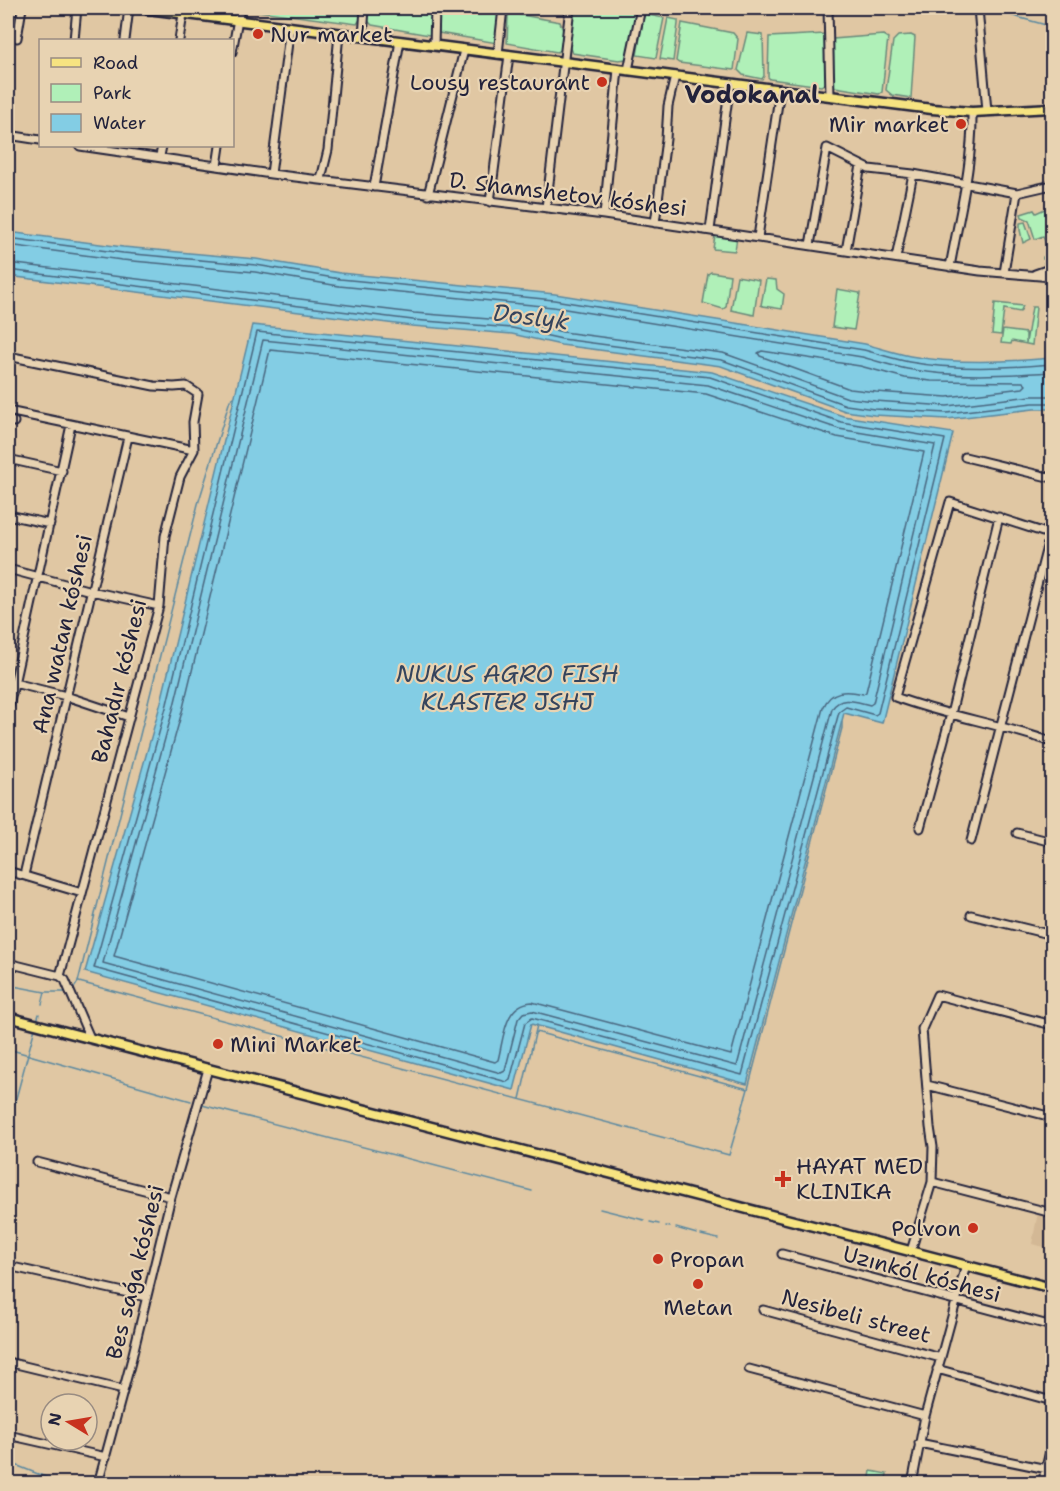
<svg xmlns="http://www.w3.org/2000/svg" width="1060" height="1491" viewBox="0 0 1060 1491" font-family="'Shantell Sans',sans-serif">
	<rect width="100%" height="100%" fill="#e0c7a3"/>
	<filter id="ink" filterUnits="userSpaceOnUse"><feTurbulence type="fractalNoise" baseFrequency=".0167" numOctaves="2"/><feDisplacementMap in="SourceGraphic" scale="12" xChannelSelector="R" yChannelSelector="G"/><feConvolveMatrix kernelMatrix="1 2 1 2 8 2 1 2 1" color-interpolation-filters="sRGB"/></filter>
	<g filter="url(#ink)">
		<path fill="#d3b895" d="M 1038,1212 L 1052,1216 L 1052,1249 L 1032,1244 Z"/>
		<path fill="#b0f0b8" stroke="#69897a" stroke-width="1.5" d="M 246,8 L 362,8 L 363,15 L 357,24 L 251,10 Z
			M 369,8 L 434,8 L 432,33 L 429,35 L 372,25 L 368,21 Z
			M 439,8 C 460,8 480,7 501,12 L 497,43 L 439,33 Z
			M 575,8 L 623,8 L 638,10 L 630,49 L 626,59 L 619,60 L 572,53 L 569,46 Z
			M 511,13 L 560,22 L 565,36 L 562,50 L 557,52 L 507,43 L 508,16 Z
			M 644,14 L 664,18 L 656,58 L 637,55 Z
			M 668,18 L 678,20 L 678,24 L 673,61 L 660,59 Z
			M 682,23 L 733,33 L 738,39 L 734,70 L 679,63 L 676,61 Z
			M 747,33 L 763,35 L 764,76 L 762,79 L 743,75 L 738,70 Z
			M 825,34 L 827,82 L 821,86 L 770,79 L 768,77 L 769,37 Z
			M 883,35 L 888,38 L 882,92 L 879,94 L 835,87 L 833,83 L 833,39 Z
			M 911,35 L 915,37 L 911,98 L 892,95 L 886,90 L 893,41 L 898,36 Z
			M 1047,208 L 1052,225 L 1052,262 L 1045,264 L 1044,263 L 1050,260 L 1048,257 L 1043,259 L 1043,257 L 1050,255 L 1043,236 L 1035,239 L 1029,220 L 1022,217 L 1021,214 L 1034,210 L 1036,213 Z
			M 1025,222 L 1031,239 L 1023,243 L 1020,230 L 1020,223 Z
			M 715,235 L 737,237 L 735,251 L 713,249 Z
			M 711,272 L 730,275 L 726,307 L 723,309 L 703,303 L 708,274 Z
			M 737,276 L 759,280 L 754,315 L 731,310 Z
			M 766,279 L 776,280 L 777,289 L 784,294 L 782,309 L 763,306 L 761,305 Z
			M 837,289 L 860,293 L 854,330 L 832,327 Z
			M 995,303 L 1023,306 L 1020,312 L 1004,309 L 1001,335 L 992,334 Z
			M 1032,307 L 1036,307 L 1032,345 L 1012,341 L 1011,344 L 1001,343 L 1003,330 L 1026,333 L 1026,343 Z
			M 871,1471 L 887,1474 L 885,1483 L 869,1483 Z"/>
		<path fill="#83cde4" stroke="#5c89a0" stroke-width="1.5" d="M 8,232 L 123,247 L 256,259 L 340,273 L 555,294 L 865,344 C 880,348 895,353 910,356 C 954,364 1008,362 1052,358 L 1052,409 L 1034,409 L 947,419 L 874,415 L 845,411 L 721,366 L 561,345 L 512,334 L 412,326 L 8,276 Z
			M 252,325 L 712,372 L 843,416 L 953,433 L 882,723 L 844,713 L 747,1084 L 531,1024 L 514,1090 L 85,972 L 161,702 Z"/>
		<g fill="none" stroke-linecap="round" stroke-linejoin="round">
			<path stroke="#49667f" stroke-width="1.5" d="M 8,238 L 123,253 L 256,265 L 340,279 L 554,300 L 864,350 C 879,354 894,359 909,362 C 953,370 1008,368 1052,364
				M 8,245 L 122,260 L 255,272 L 339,286 L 553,307 L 862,357 C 877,361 892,366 907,369 C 954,378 1005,375 1052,372
				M 8,263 L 414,313 L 514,321 L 563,332 L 723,353 L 848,398 L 875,401 L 947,406 L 1032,396 L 1052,396
				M 8,270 L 413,320 L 512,328 L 562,339 L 722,360 L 846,405 L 874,409 L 947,413 L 1033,403 L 1052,403
				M 257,332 L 710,377 L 841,422 L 945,439 L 878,713 L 875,715 L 846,707 L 839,712 L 742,1075 L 532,1018 L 525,1023 L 510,1080 L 507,1082 L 94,968 L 167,704 Z
				M 263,340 L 708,385 L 839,429 L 935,445 L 873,703 L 870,705 C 856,702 841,695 832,709 L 737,1066 L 532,1011 L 523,1013 L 518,1019 L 505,1071 L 501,1073 L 103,963 L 174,706 Z
				M 270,350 L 706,394 L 837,437 L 924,452 L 866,692 L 863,694 C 846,690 831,689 823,708 L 731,1055 L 532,1002 C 504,1004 504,1038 498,1060 L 495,1062 L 114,956 L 183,708 Z
				M 762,351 L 860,366 L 905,378 L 931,381 L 1023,382 L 1026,385 L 1023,388 L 947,397 L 876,392 L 850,389 L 760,356 L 758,353 Z"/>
			<path stroke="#5c89a0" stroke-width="1.5" d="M 984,8 L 1046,25 L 1052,25
				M 79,982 L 729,1155 L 748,1089
				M 8,985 L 45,992 L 42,1004
				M 74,988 L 78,982 L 198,504 L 230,400 L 234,397
				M 46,992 L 66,992
				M 37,1021 L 39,1014
				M 536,1032 L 748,1089 L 842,728 L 842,722
				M 8,1049 L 191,1101
				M 520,1099 L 537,1025
				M 202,1105 L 532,1191
				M 8,1128 L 35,1028
				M 600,1209 L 644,1220
				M 650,1222 L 659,1224
				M 666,1226 L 670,1227
				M 676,1228 L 697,1234
				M 701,1235 L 718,1239
				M 8,1462 L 63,1484"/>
			<g stroke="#22223b" stroke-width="11">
				<path id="minor" d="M 828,8 L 830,96
					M 978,8 L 987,111
					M 363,37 L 365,8
					M 17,38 L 22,8
					M 74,40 L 77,8
					M 125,40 L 129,8
					M 179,40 L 183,14
					M 434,46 L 435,8
					M 232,52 L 240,8
					M 498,54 L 503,8
					M 628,70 L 641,8
					M 8,135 L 40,140
					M 80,146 L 271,174 L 604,215 L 980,271 L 1052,277
					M 160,156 L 162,146
					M 217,166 L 220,146
					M 271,174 L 290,27
					M 321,179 L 328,150 L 339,34
					M 374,187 L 400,41
					M 428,195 L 464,50
					M 490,202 L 509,55
					M 546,208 L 570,8
					M 604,215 L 618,69
					M 655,223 L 666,139 L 668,106 L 675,76
					M 710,230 L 730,83
					M 758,237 L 780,90
					M 810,245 L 827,148 L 869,169 L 913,174 L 1017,193 L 1052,185
					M 846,251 L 861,165
					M 896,258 L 913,174
					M 950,267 C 959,216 973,164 972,112
					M 1004,273 L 1017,193
					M 1035,274 L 1052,268
					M 8,356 L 154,386 L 174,387 L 186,386 L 198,394 L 193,422 L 194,450 L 180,477 L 165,536 L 159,606 L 60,976
					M 8,411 L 194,450
					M 8,421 L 14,422
					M 965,457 L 1052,478
					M 8,459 L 62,471
					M 8,515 L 50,524
					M 1052,535 L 950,502 L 895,697 C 946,716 1001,724 1052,742
					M 8,569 L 91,591 L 159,606
					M 14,683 L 66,696 L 129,717
					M 8,711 L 71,425
					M 920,828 L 951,714 L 999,517
					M 1017,833 L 1052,842
					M 971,841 L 1050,535
					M 8,871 L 82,893
					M 24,875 L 128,437
					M 971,915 L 1052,935
					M 8,963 L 60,976
					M 60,976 L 65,980 L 90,1038
					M 927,1085 L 1052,1117
					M 37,1162 L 171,1197
					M 932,1182 L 1052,1213
					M 911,1251 L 932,1182 L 933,1147 L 930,1127 L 922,1029 L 937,995 L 1052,1025
					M 782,1254 L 1052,1326
					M 8,1266 L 146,1297
					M 763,1310 L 941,1358
					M 8,1362 L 123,1390
					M 749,1369 L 925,1416
					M 937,1369 L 1052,1401
					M 8,1435 L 106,1457
					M 919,1443 L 1052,1470
					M 98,1484 L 131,1362 L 171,1197 L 208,1069
					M 912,1484 L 925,1416 L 966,1265
					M 1042,1484 L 1052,1443"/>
			</g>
			<g stroke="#22223b" stroke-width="13">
				<path id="major" d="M 140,8 L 932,109 L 972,112 L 1052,108
					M 8,1017 L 1052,1288"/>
			</g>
			<use href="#minor" stroke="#e8d3b2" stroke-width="7"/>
			<use href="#major" stroke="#f6e381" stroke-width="8"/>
		</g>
	</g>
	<g fill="#c8321e" stroke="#e8d3b2" stroke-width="2">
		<circle cx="258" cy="34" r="6"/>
		<circle cx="602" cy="82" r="6"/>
		<circle cx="961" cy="124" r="6"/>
		<circle cx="218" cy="1044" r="6"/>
		<path d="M780 1170h6v6h6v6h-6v6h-6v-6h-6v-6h6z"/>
		<circle cx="973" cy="1228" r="6"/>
		<circle cx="658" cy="1259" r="6"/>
		<circle cx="698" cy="1284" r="6"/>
	</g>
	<g text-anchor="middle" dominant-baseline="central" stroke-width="4.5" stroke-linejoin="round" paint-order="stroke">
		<g font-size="22" fill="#22223b" stroke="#e8d3b2" text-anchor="start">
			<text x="270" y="34">Nur market</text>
			<text x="590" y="82" text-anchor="end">Lousy restaurant</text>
			<text x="949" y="124" text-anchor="end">Mir market</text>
			<text x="230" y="1044">Mini Market</text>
			<text x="796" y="1166">HAYAT MED<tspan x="796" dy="25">KLINIKA</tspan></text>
			<text x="961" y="1228" text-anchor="end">Polvon</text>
			<text x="670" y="1259">Propan</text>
			<text x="698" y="1307" text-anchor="middle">Metan</text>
		</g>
		<g font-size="22" fill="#22223b" stroke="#e8d3b2">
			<text transform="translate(568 194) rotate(7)">D. Shamshetov kóshesi</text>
			<text transform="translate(62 634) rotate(-77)">Ana watan kóshesi</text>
			<text transform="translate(119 681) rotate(-76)">Bahadır kóshesi</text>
			<text transform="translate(135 1272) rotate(-76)">Bes saǵa kóshesi</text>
			<text transform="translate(922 1274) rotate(15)">Uzınkól kóshesi</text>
			<text transform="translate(856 1316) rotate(15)">Nesibeli street</text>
		</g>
		<g font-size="24" font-weight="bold" fill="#22223b" stroke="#e8d3b2">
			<text x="752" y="95">Vodokanal</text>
		</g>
		<g font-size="24" font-style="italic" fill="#35445d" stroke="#e8d3b2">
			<text transform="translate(531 317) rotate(7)">Doslyk</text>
			<text x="507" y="674">NUKUS AGRO FISH<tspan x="507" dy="28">KLASTER JSHJ</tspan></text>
		</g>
	</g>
	<rect width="1060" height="1491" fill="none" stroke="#e8d3b2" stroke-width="30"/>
	<rect x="15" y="15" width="1030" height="1461" fill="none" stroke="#22223b" stroke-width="2" filter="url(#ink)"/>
	<rect x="39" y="39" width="195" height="108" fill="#e8d3b2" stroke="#998c82" stroke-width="1.5"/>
	<rect x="51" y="58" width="30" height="9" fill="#f6e381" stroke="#998c82" stroke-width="1.5"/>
	<text x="93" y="69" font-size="18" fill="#22223b">Road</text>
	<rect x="51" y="84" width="30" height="18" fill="#b0f0b8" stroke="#998c82" stroke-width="1.5"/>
	<text x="93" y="99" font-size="18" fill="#22223b">Park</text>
	<rect x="51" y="114" width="30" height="18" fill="#83cde4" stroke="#998c82" stroke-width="1.5"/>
	<text x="93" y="129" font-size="18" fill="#22223b">Water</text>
	<g transform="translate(69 1422) rotate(281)"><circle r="28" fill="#e8d3b2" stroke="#998c82" stroke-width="1.5"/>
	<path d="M0-4.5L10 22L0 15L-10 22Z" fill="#c8321e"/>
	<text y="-9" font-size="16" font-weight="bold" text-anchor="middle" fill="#22223b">N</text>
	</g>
</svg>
